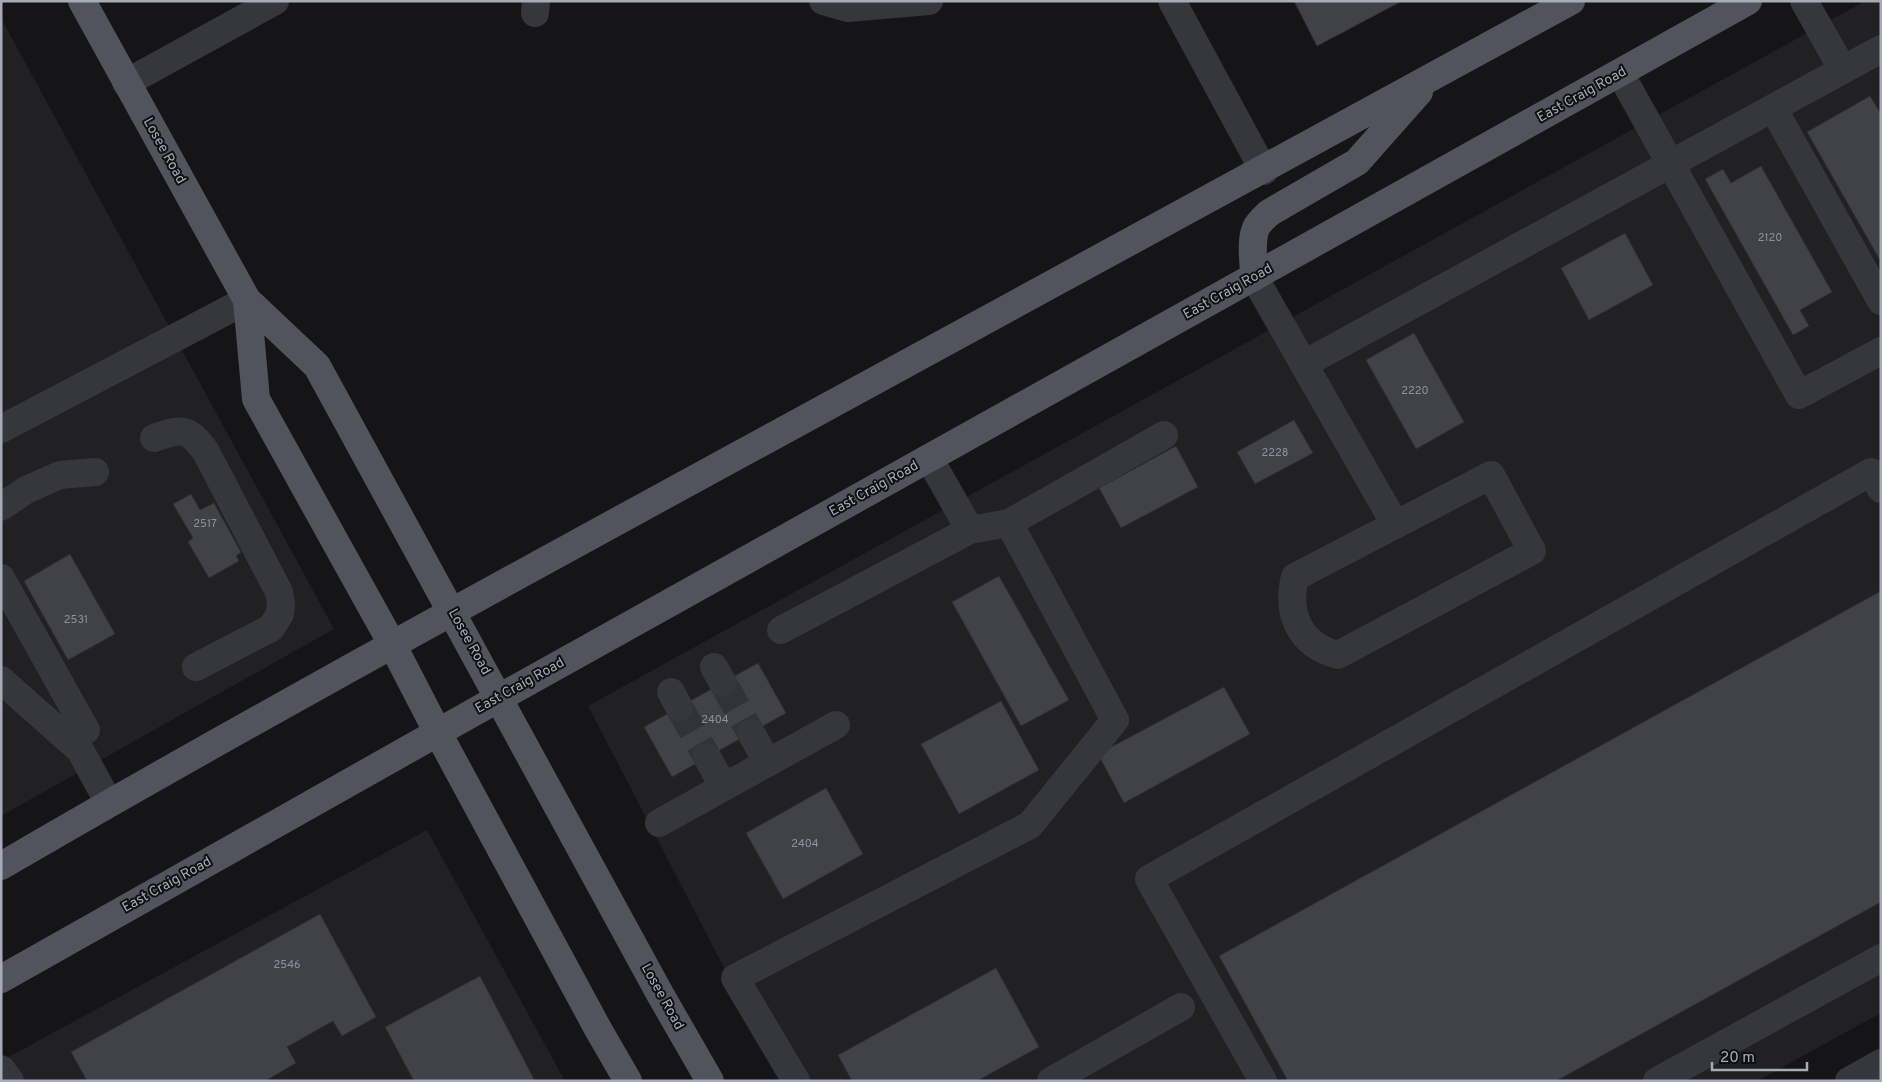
<svg xmlns="http://www.w3.org/2000/svg" width="1882" height="1082" viewBox="0 0 1882 1082" font-family="Overpass,sans-serif">
	<rect width="100%" height="100%" fill="#151517"/>
	<path fill="#212124" d="M 1865,1 L 1881,1 L 1881,1013 L 1757,1081 L 783,1081 L 588,706 Z
		M 1,18 L 334,629 L 1,816 Z
		M 427,830 L 565,1081 L 1,1081 L 1,1061 Z"/>
	<path fill="#414247" stroke="#2f2f33" d="M 1294,1 L 1402,1 L 1317,46 Z
		M 1870,96 L 1881,114 L 1881,262 L 1807,132 Z
		M 1761,166 L 1832,292 L 1800,310 L 1809,326 L 1793,335 L 1705,179 L 1723,169 L 1731,183 Z
		M 1625,233 L 1653,285 L 1589,320 L 1561,268 Z
		M 1414,333 L 1464,422 L 1416,449 L 1366,360 Z
		M 1294,420 L 1313,453 L 1255,484 L 1237,452 Z
		M 1176,446 L 1198,487 L 1121,528 L 1099,488 Z
		M 191,494 L 200,510 L 214,503 L 241,552 L 236,556 L 239,561 L 209,578 L 188,542 L 193,538 L 173,504 Z
		M 70,554 L 115,634 L 68,660 L 24,581 Z
		M 999,576 L 1069,700 L 1021,726 L 952,602 Z
		M 1881,591 L 1881,902 L 1556,1081 L 1288,1081 L 1219,956 Z
		M 758,663 L 786,713 L 672,777 L 644,727 Z
		M 1224,687 L 1250,734 L 1124,803 L 1098,754 Z
		M 1001,701 L 1039,770 L 959,814 L 921,744 Z
		M 826,788 L 863,854 L 783,899 L 746,833 Z
		M 320,914 L 376,1017 L 342,1036 L 333,1021 L 287,1047 L 296,1063 L 265,1081 L 87,1081 L 71,1052 Z
		M 996,968 L 1039,1047 L 977,1081 L 852,1081 L 838,1055 Z
		M 480,976 L 535,1081 L 414,1081 L 385,1027 Z"/>
	<g fill="none" stroke-linecap="round" stroke-linejoin="round">
		<path stroke="#323337" stroke-width="28" stroke-dasharray="28 14" stroke-linecap="butt" d="M 723,683 L 751,733
			M 679,707 L 707,757"/>
		<path stroke="#35373c" stroke-width="28" d="M 823,1 L 848,8 L 929,1
			M 1172,1 L 1264,171
			M 1804,1 L 1843,70
			M 535,13 L 536,1
			M 1620,73 L 1799,395 L 1881,351
			M 126,83 L 275,1
			M 1773,108 L 1881,301
			M 1254,277 L 1395,524
			M 1304,364 L 1881,49
			M 1,429 L 247,300
			M 154,438 C 182,428 188,427 206,452 L 279,592 L 281,604 L 280,614 L 271,628 L 196,667
			M 929,458 L 970,530
			M 1491,475 L 1532,551 L 1338,655 C 1299,645 1286,613 1295,577 Z
			M 1,507 L 26,490 L 60,475 L 95,472
			M 1,578 L 86,730
			M 781,630 L 970,530 L 1009,523 L 1164,435
			M 714,667 L 723,683
			M 1,680 L 80,750 L 109,803
			M 671,692 L 679,707
			M 751,733 L 768,763
			M 707,757 L 724,787
			M 659,823 L 836,725
			M 1,1069 L 10,1081
			M 796,1081 L 735,978 L 1030,825 L 1115,720 L 1009,523
			M 1051,1081 L 1181,1007
			M 1263,1081 L 1149,879 L 1871,472 L 1881,489
			M 1657,1081 L 1881,958
			M 1849,1081 L 1881,1063"/>
		<path stroke="#51545c" stroke-width="28" d="M 82,1 L 247,300 L 317,366 L 660,994 L 710,1081
			M 1254,277 C 1254,262 1250,242 1256,228 C 1258,223 1265,217 1269,213 L 1357,162 L 1419,92
			M 247,300 L 256,399 L 392,644 L 438,733 L 598,1029 L 628,1081
			M 1,866 C 243,725 488,592 733,458 C 1012,306 1292,155 1571,1
			M 1,979 L 499,698 L 1748,1"/>
	</g>
	<g text-anchor="middle" dominant-baseline="central" stroke-width="4" stroke-linejoin="round" paint-order="stroke">
		<g font-size="11" fill="#8c929c">
			<text x="1770" y="238">2120</text>
			<text x="1415" y="391">2220</text>
			<text x="1275" y="453">2228</text>
			<text x="205" y="524">2517</text>
			<text x="76" y="620">2531</text>
			<text x="715" y="720">2404</text>
			<text x="805" y="844">2404</text>
			<text x="287" y="965">2546</text>
		</g>
		<g font-size="14" fill="#a5acb8" stroke="#101012">
			<text transform="translate(1582 95) rotate(-29)">East Craig Road</text>
			<text transform="translate(164 151) rotate(61)">Losee Road</text>
			<text transform="translate(1228 292) rotate(-29)">East Craig Road</text>
			<text transform="translate(874 489) rotate(-29)">East Craig Road</text>
			<text transform="translate(469 642) rotate(61)">Losee Road</text>
			<text transform="translate(520 686) rotate(-29)">East Craig Road</text>
			<text transform="translate(167 885) rotate(-29)">East Craig Road</text>
			<text transform="translate(662 997) rotate(61)">Losee Road</text>
		</g>
	</g>
	<rect width="1882" height="1082" fill="none" stroke="#a5acb8" stroke-width="5"/>
	<path d="M1712 1062v8h95v-8" fill="none" stroke="#a5acb8" stroke-width="2.5"/>
	<text x="1720" y="1062" font-size="15" fill="#a5acb8" stroke="#101012" stroke-width="4" paint-order="stroke">20 m</text>
</svg>
